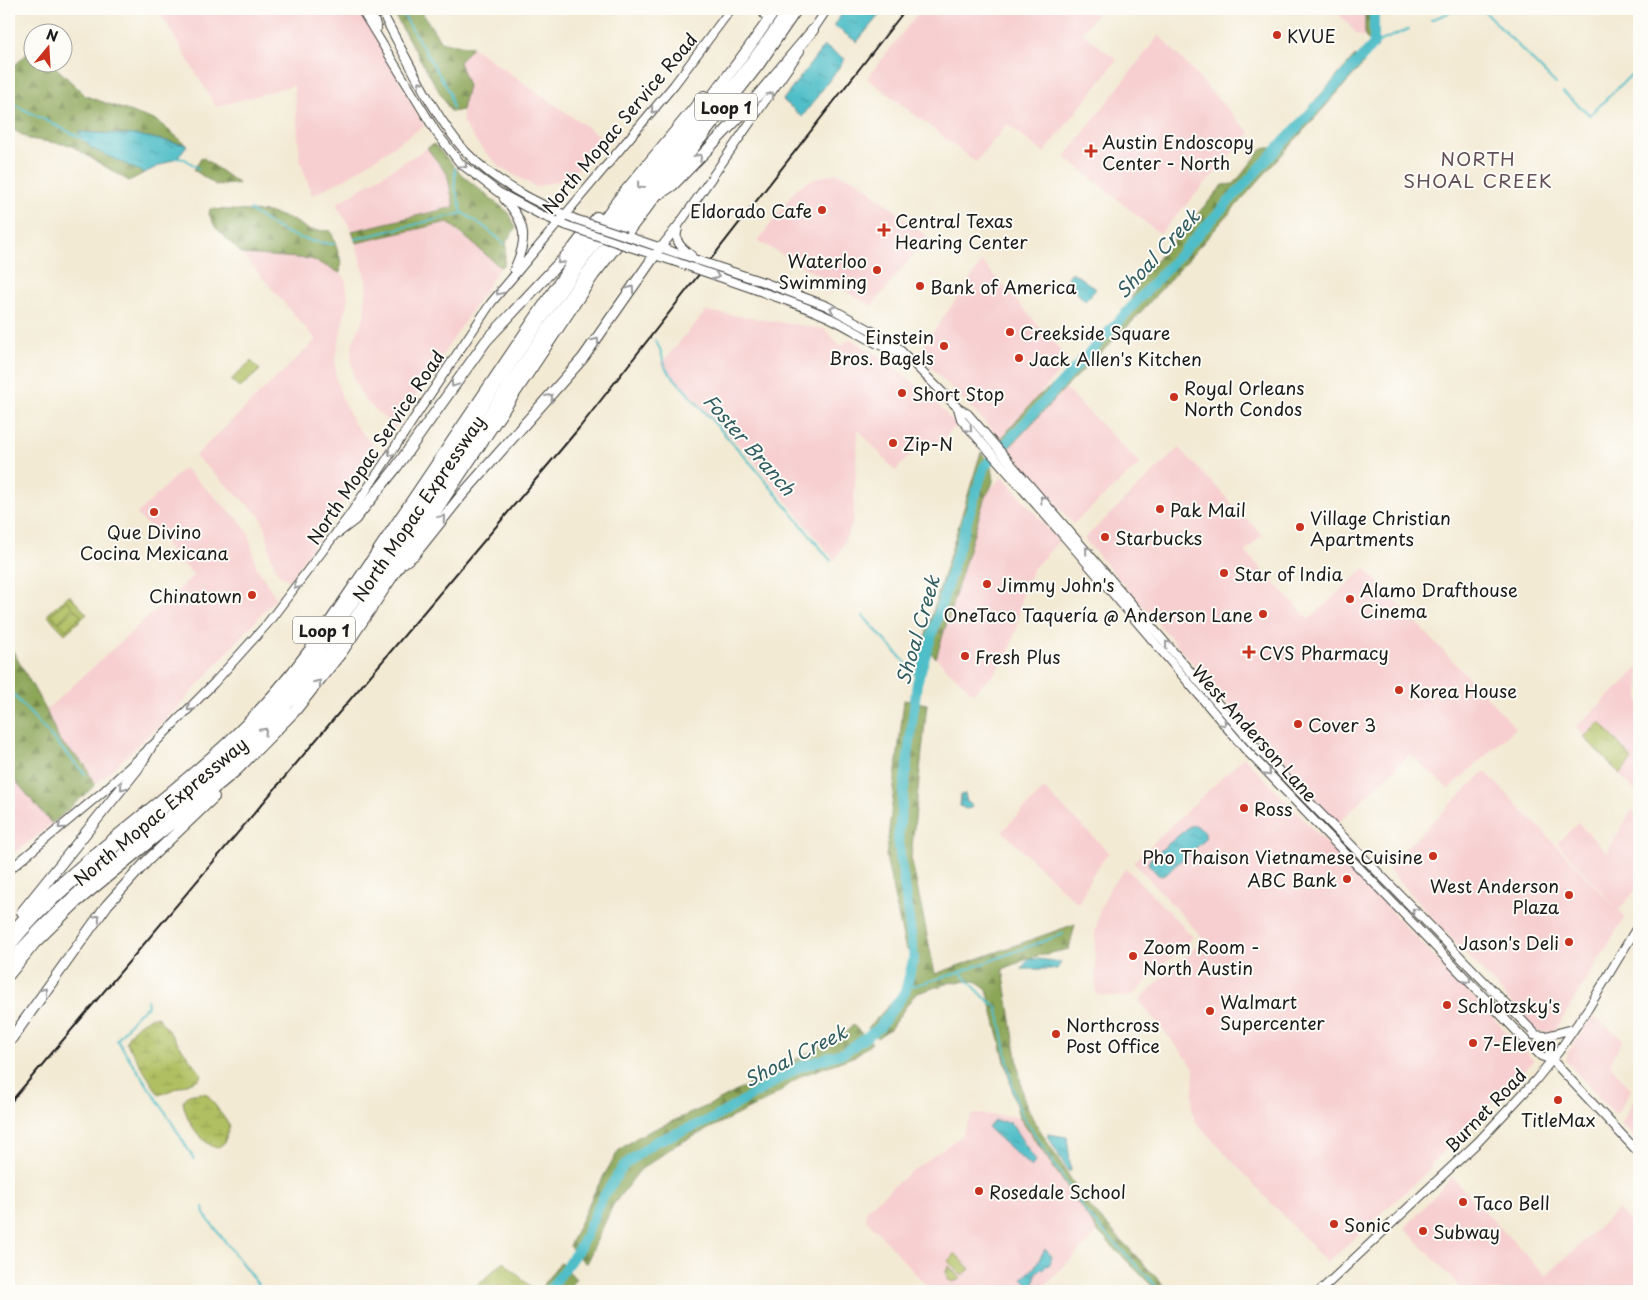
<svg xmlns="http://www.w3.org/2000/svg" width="1648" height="1300" viewBox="0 0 1648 1300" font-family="'Playpen Sans',sans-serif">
	<defs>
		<pattern id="grass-tufts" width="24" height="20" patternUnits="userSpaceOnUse" patternTransform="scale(1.25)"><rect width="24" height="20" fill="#b0bf62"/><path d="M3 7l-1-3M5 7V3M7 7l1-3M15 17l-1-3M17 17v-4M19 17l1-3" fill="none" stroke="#97a454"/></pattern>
		<pattern id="forest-firs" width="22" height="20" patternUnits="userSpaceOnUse" patternTransform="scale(1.25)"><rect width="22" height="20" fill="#8ca658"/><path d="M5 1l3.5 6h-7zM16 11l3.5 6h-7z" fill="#728648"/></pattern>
		<pattern id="wetland-marsh" width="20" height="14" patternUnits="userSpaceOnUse" patternTransform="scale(1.25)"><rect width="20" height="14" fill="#b0bf62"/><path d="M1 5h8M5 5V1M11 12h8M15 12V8" fill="none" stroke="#97a454"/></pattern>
		<pattern id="water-ripples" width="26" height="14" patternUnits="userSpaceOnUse" patternTransform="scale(1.25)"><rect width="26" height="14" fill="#50bec8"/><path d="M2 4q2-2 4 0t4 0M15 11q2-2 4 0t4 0" fill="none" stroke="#429aa2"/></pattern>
	</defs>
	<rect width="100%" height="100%" fill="#fdfcf7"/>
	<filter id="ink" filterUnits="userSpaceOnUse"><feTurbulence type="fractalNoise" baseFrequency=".02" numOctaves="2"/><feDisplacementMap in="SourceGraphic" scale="10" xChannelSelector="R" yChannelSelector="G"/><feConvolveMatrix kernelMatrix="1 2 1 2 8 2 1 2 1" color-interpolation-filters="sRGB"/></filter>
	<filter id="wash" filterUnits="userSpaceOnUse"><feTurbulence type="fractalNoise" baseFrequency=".0096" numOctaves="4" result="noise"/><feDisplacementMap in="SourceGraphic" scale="20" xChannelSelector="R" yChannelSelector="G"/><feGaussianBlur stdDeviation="1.12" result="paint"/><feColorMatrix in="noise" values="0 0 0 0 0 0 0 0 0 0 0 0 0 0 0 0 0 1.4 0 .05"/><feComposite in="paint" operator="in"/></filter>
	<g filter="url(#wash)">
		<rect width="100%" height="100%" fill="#f3ead4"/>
		<path fill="#f7cfd0" d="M 158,9 L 360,9 L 424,126 L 343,180 L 312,195 L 300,160 L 294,85 L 216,107 Z
			M 921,9 L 1100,9 L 1082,33 L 1117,60 L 1044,153 L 1007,124 L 976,162 L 867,78 Z
			M 1334,9 L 1365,9 L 1365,37 L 1358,35 Z
			M 1159,35 L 1250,133 L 1160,234 L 1065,157 Z
			M 472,47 L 604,139 L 570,177 L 536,187 L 500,167 L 481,148 L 463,123 L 462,110 L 468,86 L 459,62 Z
			M 427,148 L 447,174 L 454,208 L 352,231 L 336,204 Z
			M 836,173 L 858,181 L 928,237 L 872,306 L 758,241 L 798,187 L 811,180 Z
			M 449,222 L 500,267 L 395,428 L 365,400 L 355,382 L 351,360 L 353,342 L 364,317 L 367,285 L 356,243 Z
			M 242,254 L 311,259 L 340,273 L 345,277 L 348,297 L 335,360 L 336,378 L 341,395 L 354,424 L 378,451 L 289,581 L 278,573 L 271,557 L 266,529 L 260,516 L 195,456 L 316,340 Z
			M 982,262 L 1069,360 L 1001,439 L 918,354 Z
			M 706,311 L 824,329 L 841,346 L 851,339 L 881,358 L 924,391 L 957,425 L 936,445 L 927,438 L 895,471 L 858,429 L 853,522 L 835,561 L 753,460 L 661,364 Z
			M 1065,388 L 1140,464 L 1073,524 L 1009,448 Z
			M 1179,448 L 1262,535 L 1245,552 L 1309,619 L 1365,568 L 1516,728 L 1449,789 L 1410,754 L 1339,822 L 1336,822 L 1223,698 L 1084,539 Z
			M 184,468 L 240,521 L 249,534 L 256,566 L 276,598 L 176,710 L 95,785 L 85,765 L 59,740 L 46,710 L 194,575 L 137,514 Z
			M 1003,477 L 1059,541 L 1032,570 L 1022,596 L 1016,631 L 1008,654 L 994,674 L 973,693 L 936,658 L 985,497 L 993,486 Z
			M 1639,508 L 1639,528 L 1629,517 Z
			M 1639,668 L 1639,796 L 1576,727 Z
			M 1244,757 L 1534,1061 L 1432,1163 L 1429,1170 L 1327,1263 L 1195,1121 L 1192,1110 L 1194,1068 L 1139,1000 L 1204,939 L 1133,862 Z
			M 1485,771 L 1625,917 L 1554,1032 L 1538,1032 L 1386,867 Z
			M 9,773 L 52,824 L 9,858 Z
			M 1044,789 L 1109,852 L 1091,877 L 1078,904 L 1002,831 Z
			M 1632,809 L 1639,817 L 1639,886 L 1619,910 L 1557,843 L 1578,823 L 1607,853 Z
			M 1126,868 L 1193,937 L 1130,997 L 1096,995 L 1095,934 L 1100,910 L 1110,888 Z
			M 1593,1016 L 1623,1039 L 1610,1064 L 1631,1090 L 1618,1112 L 1614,1114 L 1566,1061 L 1568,1052 Z
			M 1636,1096 L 1639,1098 L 1639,1143 L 1621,1124 Z
			M 977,1114 L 1019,1117 L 1098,1232 L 1039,1291 L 931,1291 L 865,1218 L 867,1209 L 909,1173 L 960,1137 L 972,1115 Z
			M 1452,1177 L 1546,1276 L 1618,1209 L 1639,1231 L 1639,1291 L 1464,1291 L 1405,1228 Z"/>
		<path fill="url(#grass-tufts)" stroke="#666e3f" d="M 69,595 L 87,614 L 65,634 L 47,615 Z
			M 1600,722 L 1632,759 L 1620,774 L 1584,737 Z
			M 504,1262 L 535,1291 L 471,1291 L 503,1262 Z
			M 949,1266 L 961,1279 L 953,1282 L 947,1279 L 946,1271 Z"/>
		<path fill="url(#forest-firs)" stroke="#54613a" d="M 391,9 L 420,9 L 441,42 L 472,47 L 459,62 L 468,86 L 462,110 L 451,112 Z
			M 1365,9 L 1379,9 L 1377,49 L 1365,37 Z
			M 32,49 L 32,62 L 51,63 L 86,96 L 157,121 L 187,145 L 137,135 L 79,132 L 91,148 L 144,173 L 129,181 L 70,145 L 29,139 L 9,127 L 9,71 Z
			M 1356,55 L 1364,63 L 1130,324 L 1065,388 L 1009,448 L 1001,439 L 1037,397 L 1063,378 L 1130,302 L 1140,279 L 1223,185 L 1234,184 L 1263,148 L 1273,148 Z
			M 434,144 L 463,176 L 509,213 L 516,228 L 507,240 L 504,265 L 500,267 L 448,222 L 356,243 L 352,231 L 454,207 L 447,174 L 427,148 Z
			M 202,157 L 239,184 L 216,185 L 194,170 Z
			M 210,209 L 268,212 L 293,220 L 309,230 L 331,231 L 341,261 L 340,273 L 311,259 L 242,254 L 216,228 L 209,214 Z
			M 981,452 C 994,470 999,477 985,497 L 936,658 L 923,644 Z
			M 9,644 L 46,710 L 59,740 L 85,765 L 95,785 L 52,824 L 9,773 Z
			M 904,700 L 927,704 L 911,857 L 935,974 L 1075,924 L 1069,949 L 1032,957 L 1003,969 L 1023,1097 L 1033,1119 L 1086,1203 L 1169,1291 L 1157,1291 L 1098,1232 L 1019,1117 L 987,989 L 976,981 L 952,982 L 915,994 L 890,1029 L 877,1038 L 868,1028 L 903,990 L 912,956 L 905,947 L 886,857 Z
			M 853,1025 L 872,1043 L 855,1056 L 801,1076 L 769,1099 L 676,1145 L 640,1170 L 613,1205 L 586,1264 L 569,1246 L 596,1189 L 619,1150 L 639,1136 L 716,1102 L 844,1034 Z
			M 560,1262 L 576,1279 L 566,1291 L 539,1291 Z"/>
		<path fill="url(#wetland-marsh)" stroke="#666e3f" d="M 157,1016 L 202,1075 L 199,1079 L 159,1095 L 126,1042 C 131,1028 143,1019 157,1016 Z
			M 200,1093 L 207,1094 L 230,1126 L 224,1143 L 217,1148 C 199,1142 186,1119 183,1102 L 188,1095 Z"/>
		<path fill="#b0bf62" stroke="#666e3f" d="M 251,361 L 260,370 L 240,388 L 231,380 Z
			M 67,600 L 73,607 L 58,622 L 51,614 Z
			M 75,609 L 81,616 L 66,630 L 59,623 Z
			M 955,1253 L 970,1269 L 962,1276 L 948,1261 Z"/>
		<path fill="url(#water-ripples)" stroke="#366d72" d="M 845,9 L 884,9 L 857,42 L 834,26 Z
			M 824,46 L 845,59 L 802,117 L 783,100 Z
			M 78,132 L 137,135 L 187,145 L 178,157 L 144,173 L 91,148 Z
			M 1072,272 L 1096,289 L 1085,301 L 1065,281 Z
			M 965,794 L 967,802 L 972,805 L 971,808 L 966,809 L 960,806 L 961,795 Z
			M 1196,825 L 1205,833 L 1205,840 L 1163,876 L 1158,875 L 1148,864 L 1150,859 L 1190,826 Z
			M 1030,958 L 1061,962 L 1057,969 L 1021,969 Z
			M 994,1121 L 1010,1122 L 1036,1161 L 1031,1167 L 988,1128 Z
			M 1047,1134 L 1067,1137 L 1071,1171 L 1068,1171 Z
			M 1045,1249 L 1051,1255 L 1050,1264 L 1036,1272 L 1033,1291 L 1029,1291 L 1024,1285 L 1027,1283 L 1022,1278 L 1034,1268 Z"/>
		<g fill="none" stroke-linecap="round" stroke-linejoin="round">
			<path stroke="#50bec8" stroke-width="2" d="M 400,9 L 449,91 L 453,109
				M 1482,9 L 1556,84
				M 1431,20 L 1458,9
				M 1374,44 L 1409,29
				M 1563,92 L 1590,115 L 1639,67
				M 9,102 L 87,141
				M 175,158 L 185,159 L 199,169
				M 455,168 L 455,187 L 462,212
				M 250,210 C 277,230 299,242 334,244
				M 355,239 L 463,213 L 483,226 L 505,244
				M 655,340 L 660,349 L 666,369 L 755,468 L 831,561
				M 863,616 L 914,672 L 917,683
				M 9,690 L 85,774
				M 960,972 L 1063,934
				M 906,988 L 960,972 L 984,997 L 997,1007 C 1006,1041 1008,1083 1022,1115 L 1087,1214 L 1161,1291
				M 147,1000 L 148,1006 L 137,1014 L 117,1040 L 166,1113 L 194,1159
				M 203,1207 L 204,1214 L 263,1291"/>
			<path stroke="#50bec8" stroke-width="10" d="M 549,1291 L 580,1247 L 602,1199 L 624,1165 L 655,1142 L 714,1118 L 799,1067 L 845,1052 L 879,1028 L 905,992 L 914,957 L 898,839 L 917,683 L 984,467 L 1374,44 L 1374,9"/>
		</g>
	</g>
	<g filter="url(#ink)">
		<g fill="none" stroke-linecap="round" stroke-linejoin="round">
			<g stroke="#3c3b38" stroke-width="10">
				<path id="secondary" d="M 361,9 L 436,132 L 460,163 L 498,192 L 541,215 L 568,226
					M 370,9 L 377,28
					M 380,9 C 405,54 432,114 466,152 C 496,183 536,203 575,219
					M 811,33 L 827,9
					M 504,199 C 527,223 528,240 514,269
					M 678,229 C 673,241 682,248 691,255
					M 626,236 L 697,260
					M 630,247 L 676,262
					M 655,255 L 680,223 L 800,51
					M 763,282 L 827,306 L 892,342 L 958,408 L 968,414 L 1251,742 L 1548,1047 L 1552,1060 L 1639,1153
					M 757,290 C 784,300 811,308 836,321 C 858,332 878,347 901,353
					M 958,408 L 961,419 L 1069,542 L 1245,749 L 1528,1043 L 1541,1056 L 1552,1060
					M 9,870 L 105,790 L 150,748 L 214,683 L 267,624 L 349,516 L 491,303 L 674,85 L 731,9
					M 1534,1035 L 1546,1036 L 1573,1029
					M 1320,1291 L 1478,1142 L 1535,1081 L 1559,1051 L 1589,1007 L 1639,924"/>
			</g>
			<g stroke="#3c3b38" stroke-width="12">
				<path id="highway" d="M 765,14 L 767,9
					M 661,193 L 673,185 L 742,114 L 813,30
					M 338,532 L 355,519 L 395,469 L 486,341 L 573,248 L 597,217
					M 403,563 L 414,555 L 461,496 L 583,358 L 655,255
					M 22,912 L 138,768 L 150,748
					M 9,934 C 75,862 157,808 228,742 C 267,705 301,664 331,620 L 570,266 L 617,201 L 704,96
					M 9,947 C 64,880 138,831 204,774 C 255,730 298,680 337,626 C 423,498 505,367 595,244 C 654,164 721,91 776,9
					M 9,963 C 67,892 143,841 211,781 C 262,736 306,686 346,631 C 431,504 513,373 604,249 C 663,167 733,93 789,9
					M 9,975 L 35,943 L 77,902 L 237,770 L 295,711 L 342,652 L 594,275 L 758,66 L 797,9
					M 9,1042 L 107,905 L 147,861 L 214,797"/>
			</g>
			<use href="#secondary" stroke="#fff" stroke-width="8"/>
			<use href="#highway" stroke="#fff" stroke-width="10"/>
			<path stroke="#1c1c1c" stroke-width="2" d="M 9,1104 L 580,427 L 906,9"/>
			<g stroke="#3c3b38" stroke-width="10" stroke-linecap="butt">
				<path id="secondary-bridge" d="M 575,219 L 626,236
					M 568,226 L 630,247
					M 697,260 L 763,282
					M 676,262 L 757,290"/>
			</g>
			<use href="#secondary-bridge" stroke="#fff" stroke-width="8"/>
		</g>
		<defs><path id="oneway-chevron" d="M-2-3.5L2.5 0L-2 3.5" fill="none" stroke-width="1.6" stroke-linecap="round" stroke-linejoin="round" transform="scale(1.25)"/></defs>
		<g stroke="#999">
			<use href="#oneway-chevron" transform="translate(421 84) rotate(-119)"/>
			<use href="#oneway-chevron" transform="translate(771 95) rotate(-56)"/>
			<use href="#oneway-chevron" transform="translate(654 110) rotate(129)"/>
			<use href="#oneway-chevron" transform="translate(699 157) rotate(-46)"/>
			<use href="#oneway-chevron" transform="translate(464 165) rotate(43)"/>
			<use href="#oneway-chevron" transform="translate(640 186) rotate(129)"/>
			<use href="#oneway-chevron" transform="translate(560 261) rotate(133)"/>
			<use href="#oneway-chevron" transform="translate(716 276) rotate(19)"/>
			<use href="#oneway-chevron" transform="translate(631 289) rotate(-55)"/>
			<use href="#oneway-chevron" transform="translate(499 292) rotate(127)"/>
			<use href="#oneway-chevron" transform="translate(833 309) rotate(-154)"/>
			<use href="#oneway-chevron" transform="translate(596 341) rotate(-54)"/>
			<use href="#oneway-chevron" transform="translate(454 384) rotate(124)"/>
			<use href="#oneway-chevron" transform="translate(550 397) rotate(-49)"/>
			<use href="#oneway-chevron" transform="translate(969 429) rotate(48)"/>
			<use href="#oneway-chevron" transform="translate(391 453) rotate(124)"/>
			<use href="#oneway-chevron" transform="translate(1043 499) rotate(-132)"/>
			<use href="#oneway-chevron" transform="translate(442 518) rotate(-50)"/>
			<use href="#oneway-chevron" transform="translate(1088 550) rotate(-130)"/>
			<use href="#oneway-chevron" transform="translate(297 586) rotate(127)"/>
			<use href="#oneway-chevron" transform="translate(1168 644) rotate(-130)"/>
			<use href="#oneway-chevron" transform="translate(318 683) rotate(-52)"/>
			<use href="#oneway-chevron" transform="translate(190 708) rotate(135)"/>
			<use href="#oneway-chevron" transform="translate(1223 723) rotate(50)"/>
			<use href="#oneway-chevron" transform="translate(264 731) rotate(-45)"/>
			<use href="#oneway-chevron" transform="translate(1268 773) rotate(46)"/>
			<use href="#oneway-chevron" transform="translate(123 787) rotate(129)"/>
			<use href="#oneway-chevron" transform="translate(61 826) rotate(141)"/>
			<use href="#oneway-chevron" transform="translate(1415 911) rotate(-134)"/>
			<use href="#oneway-chevron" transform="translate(97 918) rotate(-52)"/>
			<use href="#oneway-chevron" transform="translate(1468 980) rotate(46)"/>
			<use href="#oneway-chevron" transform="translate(44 991) rotate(-54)"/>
		</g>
	</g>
	<g fill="#c8321e" stroke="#fdfcf7" stroke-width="2">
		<circle cx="1277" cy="35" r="5"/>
		<path d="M1088.5 143.5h5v5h5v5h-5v5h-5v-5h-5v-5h5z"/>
		<circle cx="822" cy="210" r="5"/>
		<path d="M881.5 222.5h5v5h5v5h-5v5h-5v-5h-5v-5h5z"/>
		<circle cx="877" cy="270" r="5"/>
		<circle cx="920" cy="286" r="5"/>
		<circle cx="1010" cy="332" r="5"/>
		<circle cx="944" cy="346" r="5"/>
		<circle cx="1019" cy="358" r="5"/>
		<circle cx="902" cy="393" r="5"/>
		<circle cx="1174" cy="397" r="5"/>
		<circle cx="893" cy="443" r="5"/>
		<circle cx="1160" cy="509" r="5"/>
		<circle cx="154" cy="512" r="5"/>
		<circle cx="1300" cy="527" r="5"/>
		<circle cx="1105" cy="537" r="5"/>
		<circle cx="1224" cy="573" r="5"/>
		<circle cx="987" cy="584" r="5"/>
		<circle cx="252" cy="595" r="5"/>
		<circle cx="1350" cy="599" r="5"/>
		<circle cx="1263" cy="614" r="5"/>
		<path d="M1246.5 644.5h5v5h5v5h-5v5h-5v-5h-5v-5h5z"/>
		<circle cx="965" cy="656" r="5"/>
		<circle cx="1399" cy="690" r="5"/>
		<circle cx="1298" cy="724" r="5"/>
		<circle cx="1244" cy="808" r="5"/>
		<circle cx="1433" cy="856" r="5"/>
		<circle cx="1347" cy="879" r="5"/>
		<circle cx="1569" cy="895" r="5"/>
		<circle cx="1569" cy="942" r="5"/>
		<circle cx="1133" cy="956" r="5"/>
		<circle cx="1447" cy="1005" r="5"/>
		<circle cx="1210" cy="1011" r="5"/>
		<circle cx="1056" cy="1034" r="5"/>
		<circle cx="1473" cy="1043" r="5"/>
		<circle cx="1558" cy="1100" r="5"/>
		<circle cx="979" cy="1191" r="5"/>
		<circle cx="1463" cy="1202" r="5"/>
		<circle cx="1334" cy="1224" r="5"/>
		<circle cx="1423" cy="1231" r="5"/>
	</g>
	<g text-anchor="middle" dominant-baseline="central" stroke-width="4" stroke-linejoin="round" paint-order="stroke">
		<g fill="#fdfcf7" stroke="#605f5e" stroke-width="1">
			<rect x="695" y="93.5" width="62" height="27" rx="4"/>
			<rect x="293" y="616.5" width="62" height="27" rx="4"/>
		</g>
		<g font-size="16" font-weight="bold" fill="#1c1c1c">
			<text x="726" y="107">Loop 1</text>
			<text x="324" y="630">Loop 1</text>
		</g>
		<g font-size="18" fill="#1c1c1c" stroke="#fdfcf7" text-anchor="start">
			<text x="1287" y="35">KVUE</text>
			<text x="1102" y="141">Austin Endoscopy<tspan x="1102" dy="21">Center - North</tspan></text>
			<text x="812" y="210" text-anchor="end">Eldorado Cafe</text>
			<text x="895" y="220">Central Texas<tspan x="895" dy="21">Hearing Center</tspan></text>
			<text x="867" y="260" text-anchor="end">Waterloo<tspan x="867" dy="21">Swimming</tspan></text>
			<text x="930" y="286">Bank of America</text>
			<text x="1020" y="332">Creekside Square</text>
			<text x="934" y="336" text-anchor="end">Einstein<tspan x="934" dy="21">Bros. Bagels</tspan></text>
			<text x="1029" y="358">Jack Allen's Kitchen</text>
			<text x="1184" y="387">Royal Orleans<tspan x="1184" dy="21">North Condos</tspan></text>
			<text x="912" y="393">Short Stop</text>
			<text x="903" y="443">Zip-N</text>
			<text x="1170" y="509">Pak Mail</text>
			<text x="1310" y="517">Village Christian<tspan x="1310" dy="21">Apartments</tspan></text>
			<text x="154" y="531" text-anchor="middle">Que Divino<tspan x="154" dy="21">Cocina Mexicana</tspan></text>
			<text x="1115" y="537">Starbucks</text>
			<text x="1234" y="573">Star of India</text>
			<text x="997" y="584">Jimmy John's</text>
			<text x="1360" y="589">Alamo Drafthouse<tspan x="1360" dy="21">Cinema</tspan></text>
			<text x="242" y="595" text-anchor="end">Chinatown</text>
			<text x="1253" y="614" text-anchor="end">OneTaco Taquería @ Anderson Lane</text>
			<text x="1259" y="652">CVS Pharmacy</text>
			<text x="975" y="656">Fresh Plus</text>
			<text x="1409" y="690">Korea House</text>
			<text x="1308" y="724">Cover 3</text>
			<text x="1254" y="808">Ross</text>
			<text x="1423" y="856" text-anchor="end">Pho Thaison Vietnamese Cuisine</text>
			<text x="1337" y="879" text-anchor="end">ABC Bank</text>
			<text x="1559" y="885" text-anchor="end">West Anderson<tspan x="1559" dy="21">Plaza</tspan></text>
			<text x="1559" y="942" text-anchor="end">Jason's Deli</text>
			<text x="1143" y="946">Zoom Room -<tspan x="1143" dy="21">North Austin</tspan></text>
			<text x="1220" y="1001">Walmart<tspan x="1220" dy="21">Supercenter</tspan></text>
			<text x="1457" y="1005">Schlotzsky's</text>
			<text x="1066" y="1024">Northcross<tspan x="1066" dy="21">Post Office</tspan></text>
			<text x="1483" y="1043">7-Eleven</text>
			<text x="1558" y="1119" text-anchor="middle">TitleMax</text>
			<text x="989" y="1191">Rosedale School</text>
			<text x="1473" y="1202">Taco Bell</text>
			<text x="1344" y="1224">Sonic</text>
			<text x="1433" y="1231">Subway</text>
		</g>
		<g font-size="18" fill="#1c1c1c" stroke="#fdfcf7">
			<text transform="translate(619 123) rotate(-50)">North Mopac Service Road</text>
			<text transform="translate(375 447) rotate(-56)">North Mopac Service Road</text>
			<text transform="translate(418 508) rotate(-56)">North Mopac Expressway</text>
			<text transform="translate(1255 733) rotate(48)">West Anderson Lane</text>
			<text transform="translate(160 811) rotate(-40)">North Mopac Expressway</text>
			<text transform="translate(1485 1110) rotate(-46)">Burnet Road</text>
		</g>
		<g font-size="19" letter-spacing="1" fill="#624f57" stroke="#fdfcf7">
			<text x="1478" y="158">NORTH<tspan x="1478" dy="22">SHOAL CREEK</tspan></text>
		</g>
		<g font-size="19" font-style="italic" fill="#315d61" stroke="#fdfcf7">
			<text transform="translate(1157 253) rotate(-47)">Shoal Creek</text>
			<text transform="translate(750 444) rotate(49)">Foster Branch</text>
			<text transform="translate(917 630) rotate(-74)">Shoal Creek</text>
			<text transform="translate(795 1055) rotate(-27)">Shoal Creek</text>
		</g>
	</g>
	<rect width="1648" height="1300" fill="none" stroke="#fdfcf7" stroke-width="30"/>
	<g transform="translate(48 48) rotate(18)"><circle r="24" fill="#fdfcf7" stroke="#a3a29f"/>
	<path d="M0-4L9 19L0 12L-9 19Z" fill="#c8321e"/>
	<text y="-8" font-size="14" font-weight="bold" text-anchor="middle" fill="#1c1c1c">N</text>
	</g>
</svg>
